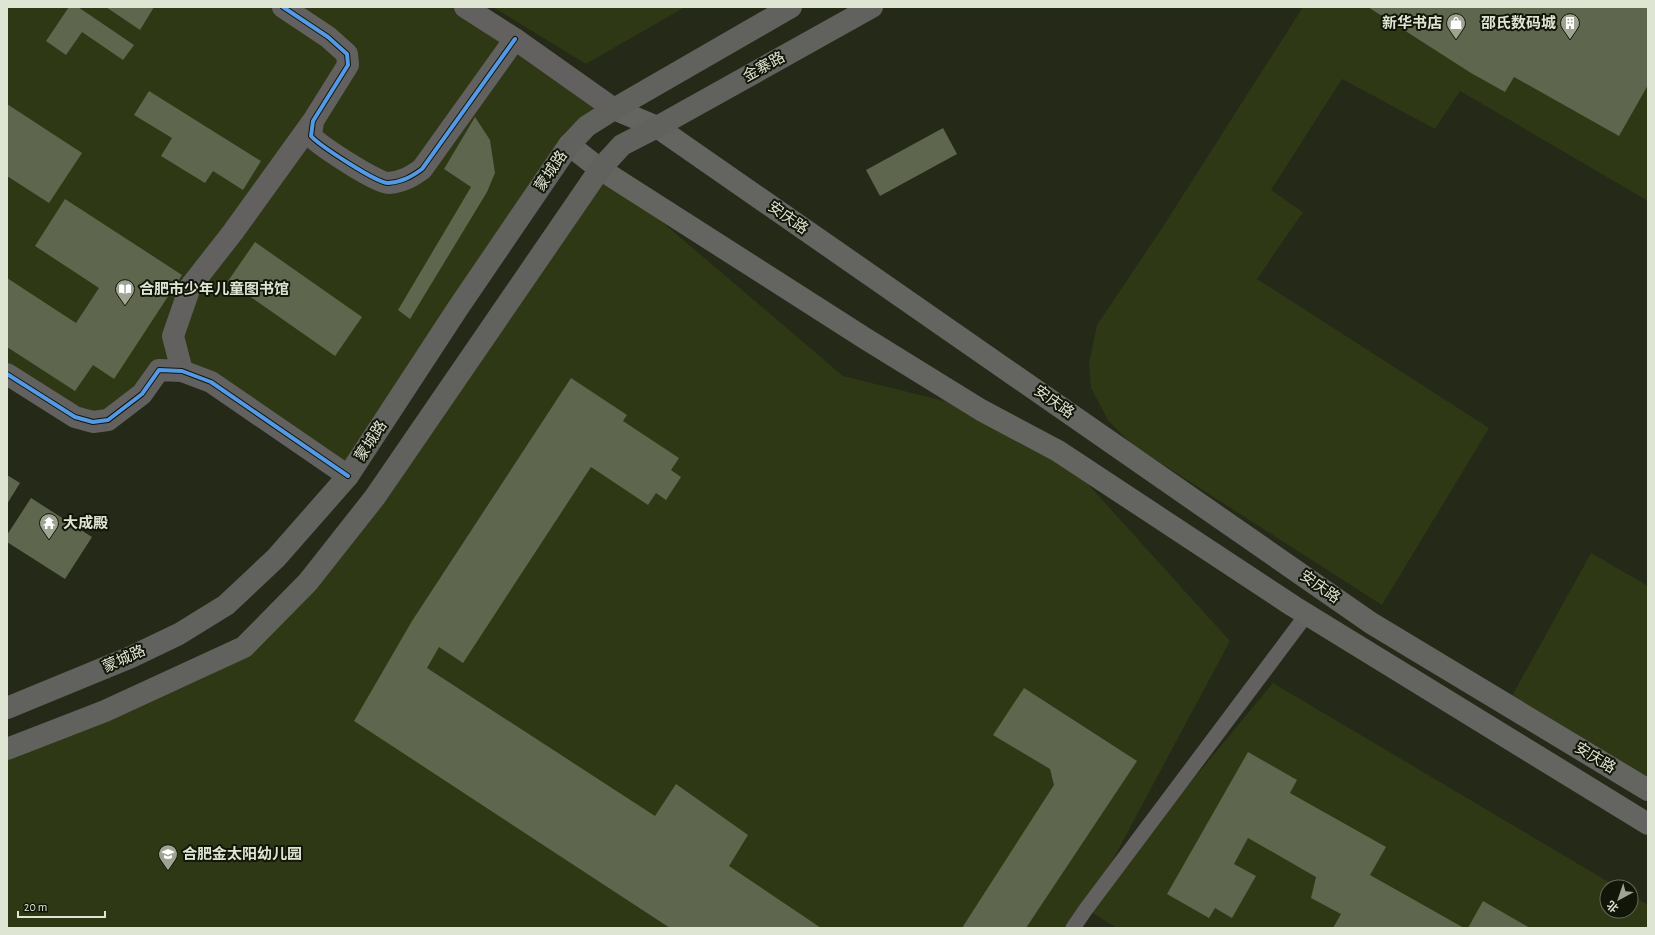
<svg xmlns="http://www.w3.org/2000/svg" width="1655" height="935" viewBox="0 0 1655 935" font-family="'Alegreya Sans','Noto Sans SC',sans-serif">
	<rect width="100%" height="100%" fill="#242918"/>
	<path fill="#2e3815" d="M 7,7 L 465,7 L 614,109 L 587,126 L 348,476 L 211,382 L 159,370 L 108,420 L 7,374 Z
		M 493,7 L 685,7 L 586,64 Z
		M 1303,7 L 1648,7 L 1648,201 L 1460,91 L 1435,129 L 1342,79 L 1271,190 L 1303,212 L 1257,279 L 1489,428 L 1382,605 L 1131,444 L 1108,420 L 1091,388 L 1089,363 L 1097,325 L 1164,225 Z
		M 600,169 L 843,376 L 981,410 L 1058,451 L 1230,641 L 1088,906 L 1273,683 L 1617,887 L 1607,887 L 1607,911 L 1631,911 L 1631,895 L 1648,905 L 1648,928 L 1117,928 L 1086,909 L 1073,928 L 7,928 L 7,749 L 244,646 L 308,582 Z
		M 1591,553 L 1648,586 L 1648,790 L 1507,705 Z"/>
	<path fill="#5f664e" d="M 69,7 L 78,7 L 134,45 L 123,60 L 82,32 L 66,55 L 46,41 Z
		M 106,7 L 154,7 L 140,30 Z
		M 1368,7 L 1648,7 L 1648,85 L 1619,136 L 1514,77 L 1505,92 L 1471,73 Z
		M 149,91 L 261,161 L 243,190 L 213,171 L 205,183 L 161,156 L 172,138 L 134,115 Z
		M 7,104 L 82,153 L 49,203 L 7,176 Z
		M 475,117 L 490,140 L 495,173 L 487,192 L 410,319 L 398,310 L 471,187 L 444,169 Z
		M 943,128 L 957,154 L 880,196 L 866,170 Z
		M 65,199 L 182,275 L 114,379 L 93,365 L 75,391 L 7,347 L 7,278 L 76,323 L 99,288 L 35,246 Z
		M 255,242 L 362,317 L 335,356 L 228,281 Z
		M 571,378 L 627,415 L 623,421 L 679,458 L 671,470 L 681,477 L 666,500 L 656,493 L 648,505 L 591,467 L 463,663 L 439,647 L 427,668 L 655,816 L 676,784 L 748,835 L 729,866 L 821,928 L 670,928 L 354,721 L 412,621 Z
		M 7,475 L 20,483 L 7,504 Z
		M 31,498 L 92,537 L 65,579 L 7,542 L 7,535 Z
		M 1024,688 L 1137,761 L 1026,928 L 962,928 L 1054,785 L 1050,769 L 993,735 Z
		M 1248,752 L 1297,780 L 1290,793 L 1386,847 L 1370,875 L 1464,928 L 1333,928 L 1341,914 L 1311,898 L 1316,877 L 1248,838 L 1234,864 L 1256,876 L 1232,918 L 1215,908 L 1209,918 L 1167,894 Z
		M 1483,901 L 1530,928 L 1468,928 Z"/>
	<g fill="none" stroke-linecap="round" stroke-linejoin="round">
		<path stroke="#626160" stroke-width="15" d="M 1073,928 L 1086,909 L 1307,614"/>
		<path stroke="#626160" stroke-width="22" d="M 283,7 L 328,37 L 347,54 L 348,65 L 313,121 L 311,136 C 320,146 377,183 388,183 C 402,182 411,177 422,169 L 515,39
			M 182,371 L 173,336 L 190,287 L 233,232 L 313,121
			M 7,374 L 75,417 L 93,422 L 108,420 L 142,394 L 159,370 L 182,371 L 211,382 L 348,476"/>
		<path stroke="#626160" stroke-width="22" d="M 465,7 L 515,39 L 614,109"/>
		<path stroke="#646460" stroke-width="22" d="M 614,109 L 657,127 L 1371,623 L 1648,790
			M 569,145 L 600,169 L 866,339 L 981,410 L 1058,451 L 1293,606 L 1648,824"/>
		<path stroke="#61625d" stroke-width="22" d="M 7,708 L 131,657 L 179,634 L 226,605 L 276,558 L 348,476 L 458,308 L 569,145 L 587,126 L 614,109 L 791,7
			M 7,749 L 105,711 L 244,647 L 308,582 L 375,497 L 600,169 L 622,145 L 657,127 L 872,7"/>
		<g stroke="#121609" stroke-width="6">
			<path id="cycleway" d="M 283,7 L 328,37 L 347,54 L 348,65 L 313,121 L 311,136 C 320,146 377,183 388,183 C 402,182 411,177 422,169 L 515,39
				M 7,374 L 75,417 L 93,422 L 108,420 L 142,394 L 159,370 L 182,371 L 211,382 L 348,476"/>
		</g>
		<use href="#cycleway" stroke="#5399e6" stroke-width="4"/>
	</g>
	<defs>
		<g id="shop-pin" transform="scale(1)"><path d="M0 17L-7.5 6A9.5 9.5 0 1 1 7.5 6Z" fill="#9ea392" stroke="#121609"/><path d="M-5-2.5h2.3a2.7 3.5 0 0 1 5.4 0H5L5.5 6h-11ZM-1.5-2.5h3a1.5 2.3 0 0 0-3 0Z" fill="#fff"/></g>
		<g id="building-pin" transform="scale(1)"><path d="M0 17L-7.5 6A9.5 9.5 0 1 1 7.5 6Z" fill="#9ea392" stroke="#121609"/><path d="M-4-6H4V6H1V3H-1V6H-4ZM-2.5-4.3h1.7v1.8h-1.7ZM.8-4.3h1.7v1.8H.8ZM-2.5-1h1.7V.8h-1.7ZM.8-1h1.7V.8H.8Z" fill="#fff"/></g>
		<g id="library-pin" transform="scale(1)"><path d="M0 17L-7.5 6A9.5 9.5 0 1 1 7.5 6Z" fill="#9ea392" stroke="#121609"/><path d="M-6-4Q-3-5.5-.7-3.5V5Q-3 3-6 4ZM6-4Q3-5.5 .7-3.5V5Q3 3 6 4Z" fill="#fff"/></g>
		<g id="temple-pin" transform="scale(1)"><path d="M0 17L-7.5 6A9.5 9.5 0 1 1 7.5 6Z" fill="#9ea392" stroke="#121609"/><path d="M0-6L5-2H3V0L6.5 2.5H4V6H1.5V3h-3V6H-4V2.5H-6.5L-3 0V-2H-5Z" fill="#fff"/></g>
		<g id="school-pin" transform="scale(1)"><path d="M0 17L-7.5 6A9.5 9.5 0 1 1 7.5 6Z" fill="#9ea392" stroke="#121609"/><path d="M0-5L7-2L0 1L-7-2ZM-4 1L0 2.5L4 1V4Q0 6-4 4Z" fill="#fff"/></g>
	</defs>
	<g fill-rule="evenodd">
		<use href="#shop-pin" x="1456" y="23"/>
		<use href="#building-pin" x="1570" y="23"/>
		<use href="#library-pin" x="125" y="289"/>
		<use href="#temple-pin" x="49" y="523"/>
		<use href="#school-pin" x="168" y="854"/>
	</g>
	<g text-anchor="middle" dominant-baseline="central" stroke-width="4" stroke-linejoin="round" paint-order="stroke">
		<g font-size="15" font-weight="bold" fill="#dfe5d3" stroke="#121609" text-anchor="start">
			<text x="1442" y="23" text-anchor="end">新华书店</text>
			<text x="1556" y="23" text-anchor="end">邵氏数码城</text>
			<text x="139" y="289">合肥市少年儿童图书馆</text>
			<text x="63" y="523">大成殿</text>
			<text x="182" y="854">合肥金太阳幼儿园</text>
		</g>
		<g font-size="15" fill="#dfe5d3" stroke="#121609">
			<text transform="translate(764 67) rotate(-29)">金寨路</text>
			<text transform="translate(551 171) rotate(-56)">蒙城路</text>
			<text transform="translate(788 218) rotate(35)">安庆路</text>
			<text transform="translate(1054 402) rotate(35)">安庆路</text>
			<text transform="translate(371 441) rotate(-57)">蒙城路</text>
			<text transform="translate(1320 587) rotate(35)">安庆路</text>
			<text transform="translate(124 659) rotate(-24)">蒙城路</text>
			<text transform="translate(1595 758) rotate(31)">安庆路</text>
		</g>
	</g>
	<rect width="1655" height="935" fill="none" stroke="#dfe5d3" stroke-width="16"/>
	<g transform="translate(1619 899) rotate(220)"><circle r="19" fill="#121609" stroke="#64695a"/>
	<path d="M0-3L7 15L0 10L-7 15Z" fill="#9ea392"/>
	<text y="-6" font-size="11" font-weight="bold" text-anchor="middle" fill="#dfe5d3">北</text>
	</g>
	<path d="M18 911v6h87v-6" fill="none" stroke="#dfe5d3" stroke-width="2"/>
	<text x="24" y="911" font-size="12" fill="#dfe5d3" stroke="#121609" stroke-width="3" paint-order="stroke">20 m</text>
</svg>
